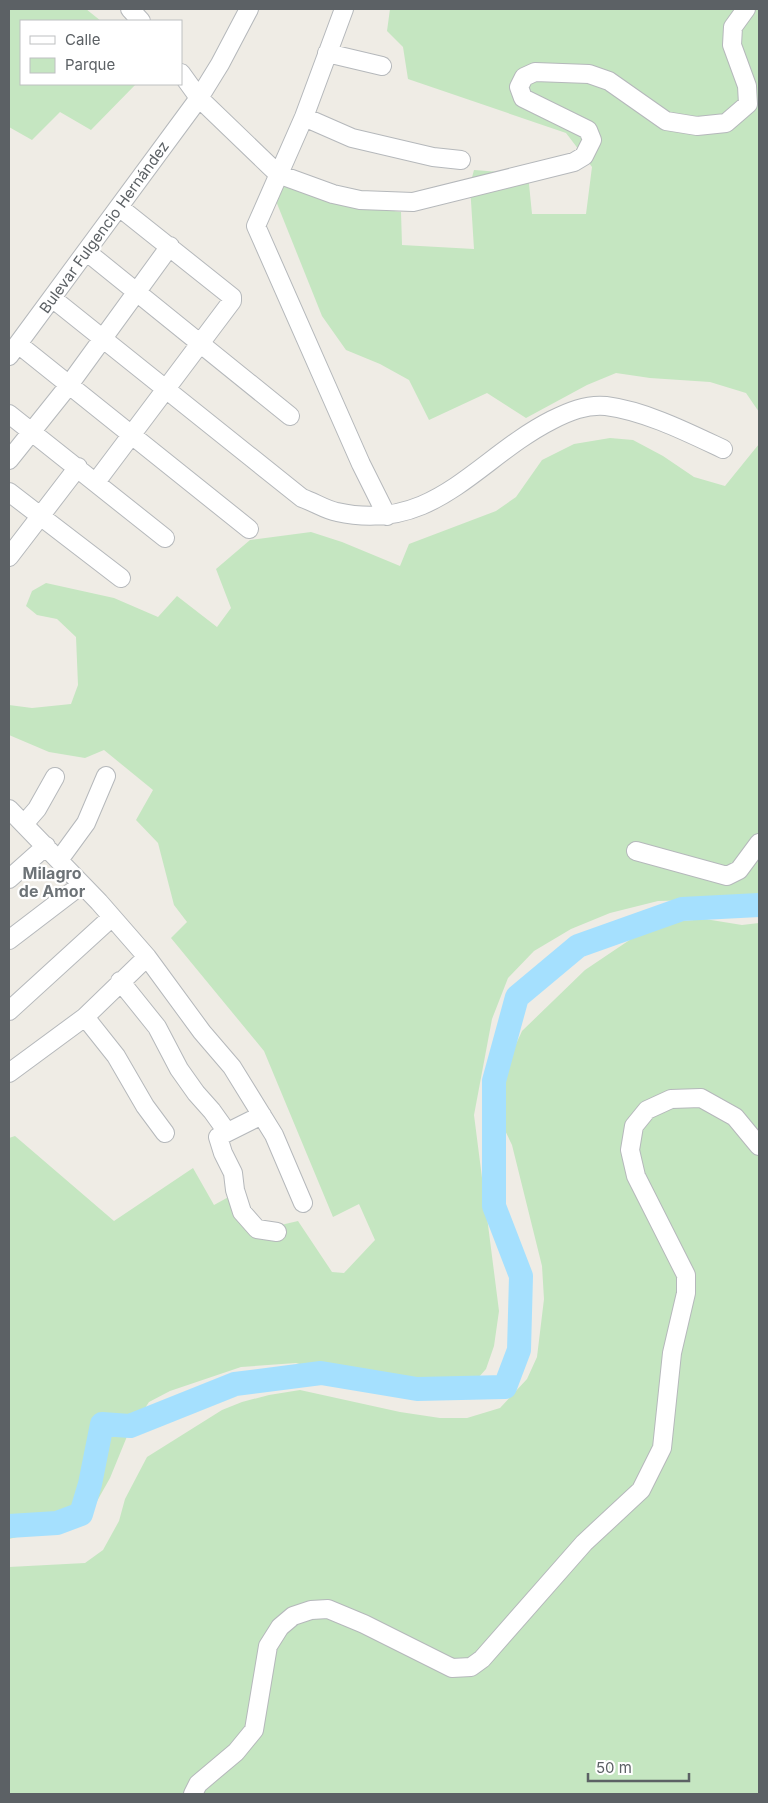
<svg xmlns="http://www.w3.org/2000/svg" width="768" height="1803" viewBox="0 0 768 1803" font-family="Inter,sans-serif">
	<rect width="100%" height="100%" fill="#efece5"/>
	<path fill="#c5e6c1" d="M 9,9 L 86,9 L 101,21 L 21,21 L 21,84 L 136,84 L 91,130 L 60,112 L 32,140 L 9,127 Z
		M 390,9 L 759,9 L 759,412 L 746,393 L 710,382 L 650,378 L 616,373 L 587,385 L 526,418 L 487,393 L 429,420 L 409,380 L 380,364 L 346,350 L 322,316 L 272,191 L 283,177 L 332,203 L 401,212 L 402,245 L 474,249 L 470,185 L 474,170 L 528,174 L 532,214 L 586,214 L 592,167 L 566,133 L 408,79 L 403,47 L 387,31 Z
		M 610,438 L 633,440 L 663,456 L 694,477 L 725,486 L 759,444 L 759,903 L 694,900 L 658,901 L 610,913 L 571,929 L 534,951 L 508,978 L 492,1019 L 474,1115 L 499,1311 L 494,1346 L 486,1369 L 471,1386 L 362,1376 L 323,1371 L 296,1363 L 241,1367 L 170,1391 L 149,1402 L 128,1434 L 110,1478 L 92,1510 L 45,1530 L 9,1539 L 9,1138 L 15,1136 L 114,1221 L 193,1168 L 214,1205 L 234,1194 L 255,1231 L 298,1221 L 332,1272 L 344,1273 L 375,1240 L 359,1204 L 333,1217 L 264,1051 L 171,938 L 187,922 L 174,905 L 158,843 L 136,820 L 153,790 L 104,750 L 85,758 L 49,752 L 9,735 L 9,705 L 32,708 L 71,704 L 78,685 L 76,637 L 57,619 L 37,615 L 26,606 L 32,591 L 46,583 L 114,598 L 158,617 L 177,596 L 217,627 L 231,608 L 216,569 L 250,540 L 311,532 L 342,542 L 400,566 L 409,544 L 496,511 L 516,497 L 542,460 L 574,444 Z
		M 705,919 L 742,925 L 759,923 L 759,1794 L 9,1794 L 9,1567 L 85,1563 L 103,1550 L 119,1521 L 125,1499 L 147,1457 L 222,1410 L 242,1402 L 269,1395 L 300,1390 L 400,1412 L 440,1418 L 467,1418 L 500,1408 L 527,1379 L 537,1357 L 544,1299 L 542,1266 L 512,1145 L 499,1118 L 494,1092 L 522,1031 L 585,970 L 637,935 L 661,923 Z"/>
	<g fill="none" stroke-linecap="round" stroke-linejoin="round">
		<path stroke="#a5e0fe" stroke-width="24" d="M 9,1526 L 57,1523 L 81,1514 L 90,1484 L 102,1424 L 130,1426 L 235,1384 L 321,1373 L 417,1389 L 505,1387 L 519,1350 L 521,1276 L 494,1206 L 494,1081 L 517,997 L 578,946 L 682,909 L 759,905"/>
		<g stroke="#b5b8bb" stroke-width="20">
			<path id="minor" d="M 130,9 L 141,21
				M 344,9 L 304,117 L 256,226 L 361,464 L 387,516
				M 327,53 L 382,66
				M 181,73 L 199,98 L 278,174 L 333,194 L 360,200 L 413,202 L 574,162 L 584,156 L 592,140 L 588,130 L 523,98 L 519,87 L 524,77 L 535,72 L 589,74 L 609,81 L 666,121 L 697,126 L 726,123 L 748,104 L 747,86 L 732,45 L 733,27 L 746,9
				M 304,117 L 352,138 L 433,157 L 461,160
				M 87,252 L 290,416
				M 52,298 L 302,498 C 314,502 326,510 337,512 C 434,534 477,458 552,420 C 568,412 586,404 606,406 C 645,411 687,432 723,449
				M 18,344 L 249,529
				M 9,356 L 199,98 L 220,64 L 249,9
				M 9,414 L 165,538
				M 9,460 L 69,385 L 170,246
				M 96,482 L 232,301 L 232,297 L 119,207
				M 9,492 L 121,578
				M 9,557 L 78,467
				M 9,809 L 99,902 L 147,957 L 202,1032 L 232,1067 L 274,1135 L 303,1203
				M 24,824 L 37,809 L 55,777
				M 636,851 L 727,876 L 739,870 L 759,843
				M 59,860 L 86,823 L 106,776
				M 9,879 L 46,846
				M 9,940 L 81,885
				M 120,981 L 157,1027 L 179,1069 L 196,1093 L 212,1111 L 227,1132
				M 9,1011 L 112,917
				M 85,1017 L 116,1056 L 145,1106 L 165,1133
				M 9,1073 L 85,1017 L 147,957
				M 262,1115 L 218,1137 L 223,1153 L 233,1173 L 235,1190 L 242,1212 L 257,1229 L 277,1232
				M 193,1794 L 198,1784 L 236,1752 L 254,1730 L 268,1646 L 280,1627 L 293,1616 L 311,1610 L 328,1609 L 364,1624 L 452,1668 L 471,1667 L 482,1659 L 584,1543 L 641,1490 L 662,1448 L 672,1353 L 686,1293 L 686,1275 L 636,1176 L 630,1150 L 634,1126 L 647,1110 L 671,1099 L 701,1098 L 735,1117 L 759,1146"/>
		</g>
		<use href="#minor" stroke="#fff" stroke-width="18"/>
	</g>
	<g text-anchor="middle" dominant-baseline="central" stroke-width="4.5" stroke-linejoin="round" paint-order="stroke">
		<g font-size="15" fill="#5c6165" stroke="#fff">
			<text transform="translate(104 227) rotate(-54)">Bulevar Fulgencio Hernández</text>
		</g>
		<g font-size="16" font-weight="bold" fill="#6d7377" stroke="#fff">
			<text x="52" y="873">Milagro<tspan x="52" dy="18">de Amor</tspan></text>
		</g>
	</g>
	<rect width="768" height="1803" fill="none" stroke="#5c6165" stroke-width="20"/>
	<rect x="20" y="20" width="162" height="65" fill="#ffffff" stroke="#bec0c1"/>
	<rect x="30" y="36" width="25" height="8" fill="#ffffff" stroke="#bec0c1"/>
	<text x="65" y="45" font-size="15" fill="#5c6165">Calle</text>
	<rect x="30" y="58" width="25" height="15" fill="#c5e6c1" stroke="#bec0c1"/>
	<text x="65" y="70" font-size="15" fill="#5c6165">Parque</text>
	<path d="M588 1773v8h101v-8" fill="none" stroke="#5c6165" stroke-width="2.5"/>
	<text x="596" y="1773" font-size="15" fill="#5c6165" stroke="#ffffff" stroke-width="4" paint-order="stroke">50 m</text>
</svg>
